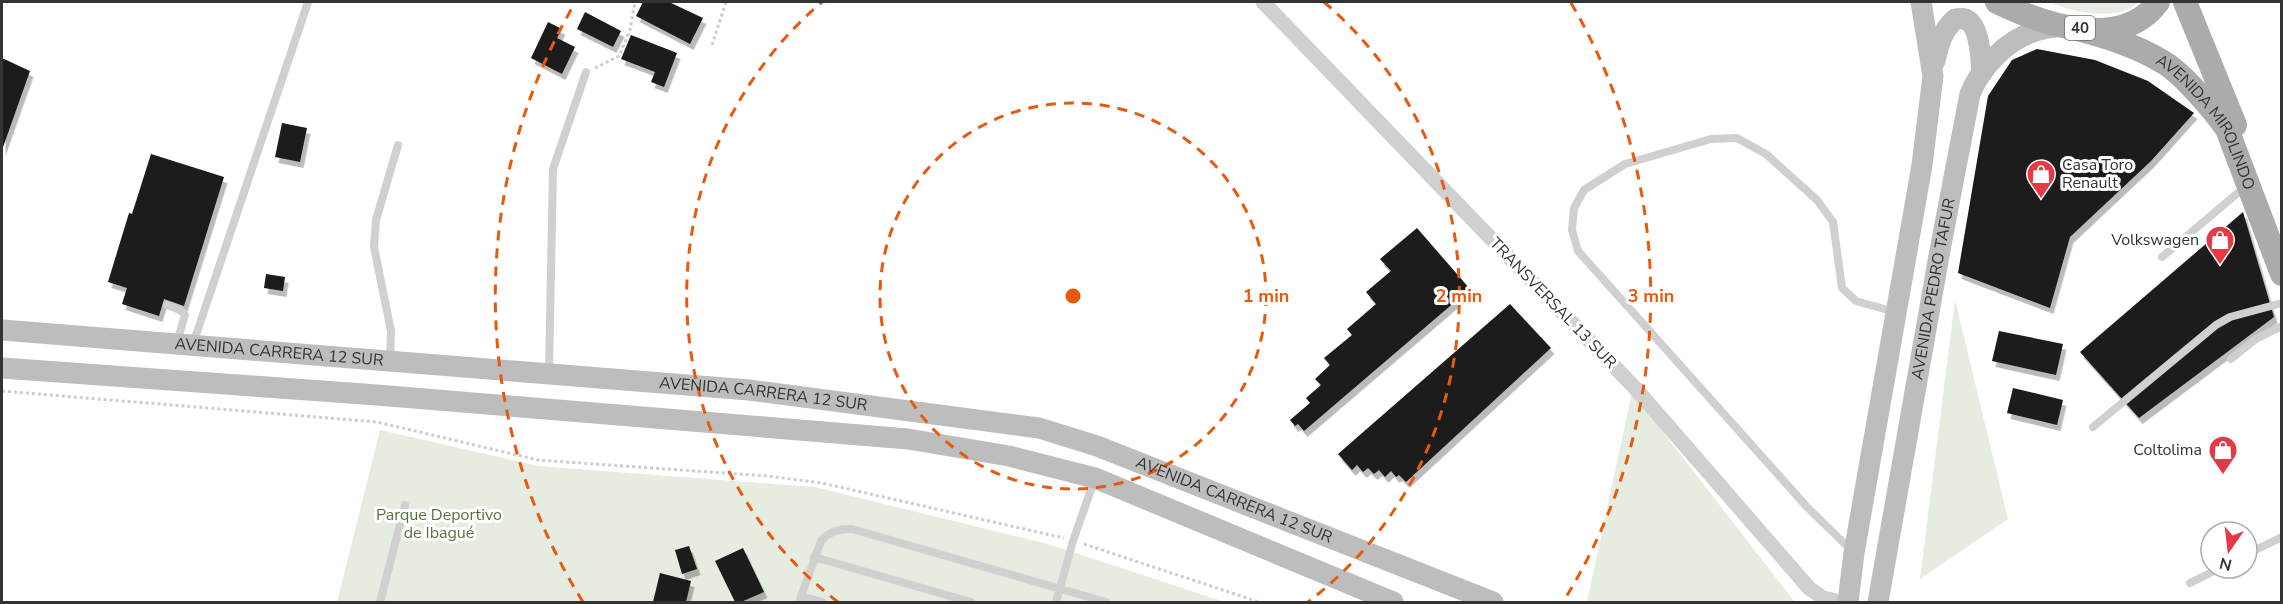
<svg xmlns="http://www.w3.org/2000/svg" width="2283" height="604" viewBox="0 0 2283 604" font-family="'Nunito Sans',sans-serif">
	<defs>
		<filter id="shadow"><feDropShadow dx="3.5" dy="6" stdDeviation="0" flood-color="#0004"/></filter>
	</defs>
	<rect width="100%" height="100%" fill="#fff"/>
	<path fill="#e6ecdf" d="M 2050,2 L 2138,2 C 2118,22 2073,13 2050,2 Z
		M 1955,300 L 2008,519 L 1920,579 Z
		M 1632,392 L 1794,601 L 1792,602 L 1587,602 Z
		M 380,430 L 538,466 L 815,487 L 1048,544 L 1225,602 L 337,602 Z"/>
	<path fill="#1a1a1a" filter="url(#shadow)" d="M 643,2 L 669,2 L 703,18 L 690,44 L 636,16 Z
		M 585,12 L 621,31 L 613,47 L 577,29 Z
		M 548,22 L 562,29 L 557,38 L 575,47 L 562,74 L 531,58 Z
		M 631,35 L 677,53 L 664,87 L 651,82 L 655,72 L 621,59 Z
		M 2037,49 L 2095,60 L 2148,81 L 2194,113 L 2151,161 L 2070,237 L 2050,308 L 1958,273 L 1988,96 L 2012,60 Z
		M 2,58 L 30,71 L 2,150 Z
		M 282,123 L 307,128 L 300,162 L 275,157 Z
		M 151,154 L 224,177 L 184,306 L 164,299 L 159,316 L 122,304 L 127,288 L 108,282 L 129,213 L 132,214 Z
		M 2243,212 L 2274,317 L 2139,418 L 2080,352 Z
		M 1417,228 L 1470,289 L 1304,431 L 1298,424 L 1295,426 L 1290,420 L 1310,403 L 1306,398 L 1321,385 L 1315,379 L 1330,365 L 1324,358 L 1352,335 L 1347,329 L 1376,304 L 1366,292 L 1391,271 L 1380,259 Z
		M 266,274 L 285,277 L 283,291 L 264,288 Z
		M 1510,304 L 1551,348 L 1406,482 L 1399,475 L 1396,477 L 1391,471 L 1385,477 L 1379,470 L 1374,474 L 1368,468 L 1363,472 L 1357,465 L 1352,470 L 1338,454 Z
		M 1999,331 L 2063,344 L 2056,375 L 1992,361 Z
		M 2013,388 L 2063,400 L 2057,425 L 2007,413 Z
		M 689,546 L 697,569 L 682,574 L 675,550 Z
		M 743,548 L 764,592 L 741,602 L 735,602 L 715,561 Z
		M 660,573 L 691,581 L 686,602 L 679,601 L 679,602 L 653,602 Z"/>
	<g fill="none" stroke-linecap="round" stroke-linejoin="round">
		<path stroke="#cdcdcd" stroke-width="3" stroke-dasharray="3 3" stroke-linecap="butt" d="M 712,45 L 726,2
			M 595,68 L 619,56 L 630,30 L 635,2
			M 2,391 L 377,422 L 538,460 L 767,476 L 822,483 L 1064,538
			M 1084,544 L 1259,602"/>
		<path stroke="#d0d0d0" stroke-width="8" d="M 2162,257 L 2246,186
			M 167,305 L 180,310 L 185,315 L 177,342
			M 193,344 L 308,2
			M 2231,359 L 2256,339 L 2282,326
			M 390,361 L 391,331 L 374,247 L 376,220 L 398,145
			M 549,371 L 553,169 L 586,72
			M 2093,427 L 2216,325 L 2230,317 L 2282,303
			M 1852,551 L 1807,507 L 1578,251 L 1572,230 L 1574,208 L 1584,190 L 1625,164 L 1711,139 L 1737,138 L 1766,154 L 1817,200 L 1833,222 L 1842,288 L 1856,301 L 1895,312
			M 2247,554 L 2282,537
			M 814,557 L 971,602
			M 2190,583 L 2220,568
			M 801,596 L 822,602
			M 380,602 L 405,505
			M 799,602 L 821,541 C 830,531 838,529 852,529 L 1106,602
			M 1056,602 L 1073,541 L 1094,481"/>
		<path stroke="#d0d0d0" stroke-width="15" d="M 1263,2 L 1636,389 L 1809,588 L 1823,598 L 1841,602"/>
		<g stroke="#bdbdbd" stroke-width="21">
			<path d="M 1935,61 C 1939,44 1942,31 1955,19 C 1958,19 1962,18 1965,19 C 1980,24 1981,60 1982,73"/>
			<path id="s1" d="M 2,330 L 749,390 L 1039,428 L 1097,446 L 1493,602"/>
			<path d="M 2,368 L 377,395 L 908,439 L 1009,456 L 1095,478 L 1393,602"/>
			<path d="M 1848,602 L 1854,553 L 1922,165 L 1933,76 L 1921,2"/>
			<path id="s2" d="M 1878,602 L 1940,250 L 1970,94 C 1981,67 2006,41 2033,32 C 2042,28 2052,28 2061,26"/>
		</g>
		<g stroke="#ababab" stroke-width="24">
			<path d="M 1997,2 C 2042,24 2122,52 2158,2"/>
			<path d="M 2185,2 L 2235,125"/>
			<path id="s3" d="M 2073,28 C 2104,36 2135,45 2163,62 C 2181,72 2215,111 2227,129 L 2282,274"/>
		</g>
	</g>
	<g fill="none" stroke="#e8590c" stroke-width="3" stroke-dasharray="10 8">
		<circle cx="1073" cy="296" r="193"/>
		<path d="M838 602A386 386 0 0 1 822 2M1324 2A386 386 0 0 1 1308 602"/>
		<path d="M583 602A578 578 0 0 1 575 3M1571 3A578 578 0 0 1 1563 602"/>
	</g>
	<defs>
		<g id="shop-pin" transform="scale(1.5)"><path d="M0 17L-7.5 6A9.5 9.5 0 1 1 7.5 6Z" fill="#e63946" stroke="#fff"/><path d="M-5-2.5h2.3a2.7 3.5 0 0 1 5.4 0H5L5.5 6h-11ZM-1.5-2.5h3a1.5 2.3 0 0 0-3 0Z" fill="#fff"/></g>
	</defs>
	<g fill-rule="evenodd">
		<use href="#shop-pin" x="2041" y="174"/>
		<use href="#shop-pin" x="2220" y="240"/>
		<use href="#shop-pin" x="2223" y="450"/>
	</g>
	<g text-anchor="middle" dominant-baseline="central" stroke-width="6" stroke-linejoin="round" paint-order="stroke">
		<rect fill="#fff" stroke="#707070" stroke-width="1.5" x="2065" y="16" width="30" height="24" rx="4.5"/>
		<g font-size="15" font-weight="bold" fill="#333">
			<text x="2080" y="28">40</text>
		</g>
		<g font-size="16" fill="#333" stroke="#fff">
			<text stroke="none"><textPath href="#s3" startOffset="172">AVENIDA MIROLINDO</textPath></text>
			<text stroke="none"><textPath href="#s2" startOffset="318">AVENIDA PEDRO TAFUR</textPath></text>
			<text transform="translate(1553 303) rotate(46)">TRANSVERSAL 13 SUR</text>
			<text stroke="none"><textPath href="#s1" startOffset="278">AVENIDA CARRERA 12 SUR</textPath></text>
			<text stroke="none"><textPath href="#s1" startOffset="764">AVENIDA CARRERA 12 SUR</textPath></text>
			<text stroke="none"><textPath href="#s1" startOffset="1250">AVENIDA CARRERA 12 SUR</textPath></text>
		</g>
		<g font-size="16" fill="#333" stroke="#fff" text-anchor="end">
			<text x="2062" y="165" text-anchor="start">Casa Toro<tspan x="2062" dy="18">Renault</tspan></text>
			<text x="2199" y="240">Volkswagen</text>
			<text x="2202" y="450">Coltolima</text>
		</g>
		<g font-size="16" fill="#56703f" stroke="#fff">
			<text x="439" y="515">Parque Deportivo<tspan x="439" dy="18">de Ibagué</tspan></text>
		</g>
	</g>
	<circle cx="1073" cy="296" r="9" fill="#e8590c" stroke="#fff" stroke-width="3"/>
	<g font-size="18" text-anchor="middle" font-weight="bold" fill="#e8590c" stroke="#fff" stroke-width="6" stroke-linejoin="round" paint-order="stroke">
		<text x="1266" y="302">1 min</text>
		<text x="1459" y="302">2 min</text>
		<text x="1651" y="302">3 min</text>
	</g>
	<rect width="2283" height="604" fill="none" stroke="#333333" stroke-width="6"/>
	<g transform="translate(2229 550) rotate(194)"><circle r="28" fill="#ffffff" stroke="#adadad" stroke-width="1.5"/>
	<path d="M0-4.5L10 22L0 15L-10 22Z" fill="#e63946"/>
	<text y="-9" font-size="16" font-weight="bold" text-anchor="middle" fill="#333333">N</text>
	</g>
</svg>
